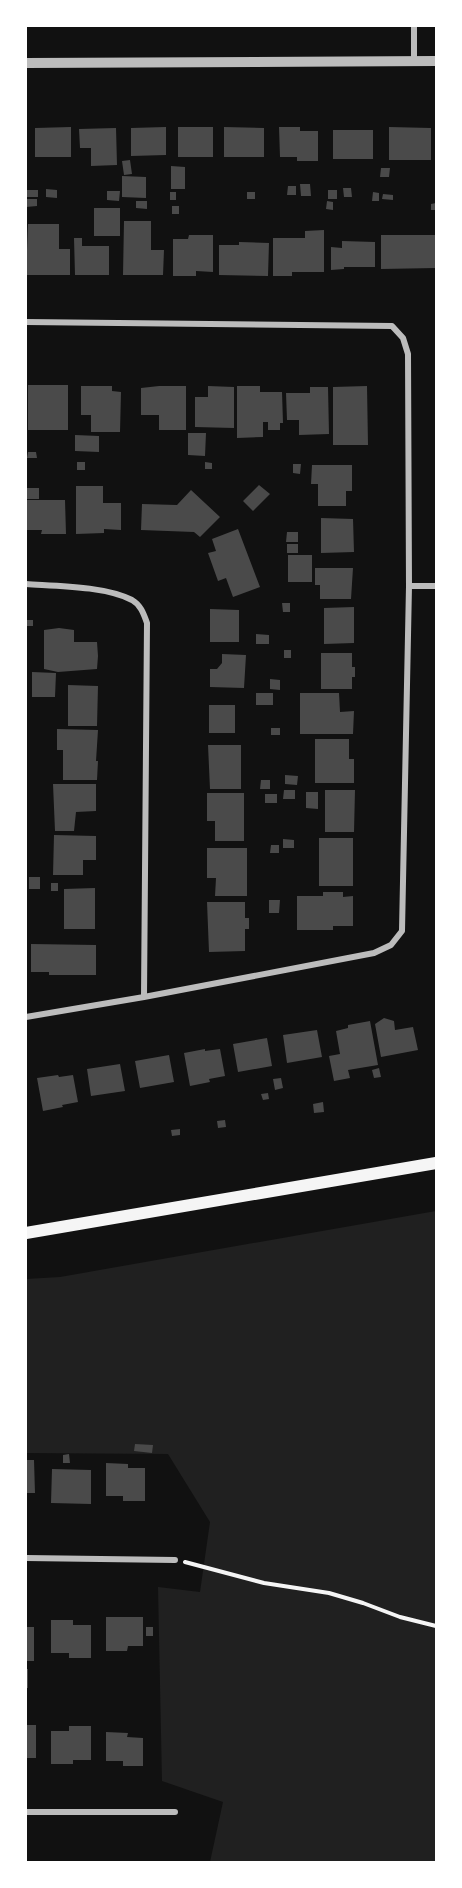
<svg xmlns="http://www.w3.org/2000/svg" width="462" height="1888" viewBox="0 0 462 1888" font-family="Karla,sans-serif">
	<rect width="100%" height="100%" fill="#111"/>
	<path fill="#202020" d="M 436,1211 L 436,1862 L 210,1862 L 223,1802 L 162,1781 L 158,1587 L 200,1592 L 210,1522 L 168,1454 L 26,1453 L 26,1279 L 60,1277 Z"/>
	<path fill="#4a4a4a" d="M 71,127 L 71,157 L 35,157 L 35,128 Z
		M 166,127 L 166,155 L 131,156 L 131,128 Z
		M 178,127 L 213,127 L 213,157 L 178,157 Z
		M 224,127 L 264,128 L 264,157 L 224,157 Z
		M 279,127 L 300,127 L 300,131 L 318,131 L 318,161 L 297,161 L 297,157 L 280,157 Z
		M 389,127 L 431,128 L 431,160 L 389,160 Z
		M 116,128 L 117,165 L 91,166 L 91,148 L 80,148 L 79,129 Z
		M 333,130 L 373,130 L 373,159 L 333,159 Z
		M 130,160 L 132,174 L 124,175 L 122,161 Z
		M 171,166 L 185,167 L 185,189 L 171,189 Z
		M 381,168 L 390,168 L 389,177 L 380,177 Z
		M 122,176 L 146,177 L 146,198 L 122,197 Z
		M 300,184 L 310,184 L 311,196 L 301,196 Z
		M 288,186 L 296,186 L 296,195 L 287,195 Z
		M 343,188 L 351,188 L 352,197 L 344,197 Z
		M 46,189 L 57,190 L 57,198 L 46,197 Z
		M 27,190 L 38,190 L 38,197 L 27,197 Z
		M 328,190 L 337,190 L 337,199 L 328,199 Z
		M 107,191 L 120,191 L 119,201 L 107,200 Z
		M 170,192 L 176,192 L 176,200 L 170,200 Z
		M 247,192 L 255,192 L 255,199 L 247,199 Z
		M 373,192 L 379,193 L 379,201 L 372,201 Z
		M 383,194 L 393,195 L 393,200 L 382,199 Z
		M 26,199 L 37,199 L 37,206 L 26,207 Z
		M 136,201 L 147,201 L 147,209 L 136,208 Z
		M 327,201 L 333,202 L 333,210 L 326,209 Z
		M 436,203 L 436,210 L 431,210 L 431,204 Z
		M 172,206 L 179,206 L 179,214 L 172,214 Z
		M 94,208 L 120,208 L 120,236 L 94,236 Z
		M 124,221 L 151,221 L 151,250 L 164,250 L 163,275 L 123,275 Z
		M 28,224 L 59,224 L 59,249 L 70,249 L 70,275 L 26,275 Z
		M 324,230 L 324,272 L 292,272 L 292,276 L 273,276 L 273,238 L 305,238 L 305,231 Z
		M 189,235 L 213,235 L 213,272 L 196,271 L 196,276 L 173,276 L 173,239 L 188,239 Z
		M 381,235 L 436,235 L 436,268 L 381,269 Z
		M 74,238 L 82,238 L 82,246 L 109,246 L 109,275 L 75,275 Z
		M 342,241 L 375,242 L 375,267 L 344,267 L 344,269 L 331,270 L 331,247 L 342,248 Z
		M 239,242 L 269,243 L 268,276 L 219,275 L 219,245 L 239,245 Z
		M 28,385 L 68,385 L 68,430 L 28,430 Z
		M 81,386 L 112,386 L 112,391 L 121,392 L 120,432 L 91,432 L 91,415 L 81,415 Z
		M 159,386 L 186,386 L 186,430 L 159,430 L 159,415 L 141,415 L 141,388 Z
		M 208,386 L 234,387 L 234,428 L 195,427 L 195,397 L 208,397 Z
		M 237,386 L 260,386 L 260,392 L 282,392 L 283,423 L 280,423 L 280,430 L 268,430 L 268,422 L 263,422 L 263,437 L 237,438 Z
		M 367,386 L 368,445 L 333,445 L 333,387 Z
		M 310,387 L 328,387 L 329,434 L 299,435 L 299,420 L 287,420 L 286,393 L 310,393 Z
		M 188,433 L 206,433 L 205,456 L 188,455 Z
		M 75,435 L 99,436 L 99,452 L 75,451 Z
		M 28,452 L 36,452 L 37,458 L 27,458 Z
		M 77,462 L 85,462 L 85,470 L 77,470 Z
		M 205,462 L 212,463 L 212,469 L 205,469 Z
		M 293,464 L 301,464 L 300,474 L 293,473 Z
		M 312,465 L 352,465 L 352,491 L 346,491 L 346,506 L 318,506 L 318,484 L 311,484 Z
		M 259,485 L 270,494 L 253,511 L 243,501 Z
		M 76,486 L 103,486 L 103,503 L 121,503 L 121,530 L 104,529 L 104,533 L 76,534 Z
		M 27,488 L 39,488 L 39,499 L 27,499 Z
		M 191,490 L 220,517 L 200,537 L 194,532 L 141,530 L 142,504 L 177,505 Z
		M 26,500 L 65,500 L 66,534 L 41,534 L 42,530 L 26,530 Z
		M 321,518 L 353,519 L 354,552 L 321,553 Z
		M 238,529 L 260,587 L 233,597 L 226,578 L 218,581 L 208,553 L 216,551 L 212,539 Z
		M 287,532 L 298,532 L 298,542 L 286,542 Z
		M 287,544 L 298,544 L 298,553 L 287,553 Z
		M 288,555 L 312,555 L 312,582 L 288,582 Z
		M 315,568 L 353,568 L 351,599 L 320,599 L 320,585 L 315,585 Z
		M 282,603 L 290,603 L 290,612 L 283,612 Z
		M 354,607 L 354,643 L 324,644 L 324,608 Z
		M 210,609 L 239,610 L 239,642 L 210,642 Z
		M 26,620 L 33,620 L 33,626 L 26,626 Z
		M 59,628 L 74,630 L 74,642 L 97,642 L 98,656 L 97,669 L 58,672 L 44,669 L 44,630 Z
		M 256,634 L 269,635 L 269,644 L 256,644 Z
		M 284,650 L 291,650 L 291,658 L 284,658 Z
		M 321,653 L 352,653 L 352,667 L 355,667 L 355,677 L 352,677 L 352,689 L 321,689 Z
		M 222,654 L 246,655 L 244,688 L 210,687 L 210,669 L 217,669 L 222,663 Z
		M 32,672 L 56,673 L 55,697 L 32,697 Z
		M 270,679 L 280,680 L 280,690 L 270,689 Z
		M 68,685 L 98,686 L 97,726 L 68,726 Z
		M 256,693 L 273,693 L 273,705 L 256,705 Z
		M 300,693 L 339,693 L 340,712 L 354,711 L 353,734 L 300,734 Z
		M 209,705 L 235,705 L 235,733 L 209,733 Z
		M 271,728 L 280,728 L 280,735 L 271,735 Z
		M 57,729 L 98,730 L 96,761 L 98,761 L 97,780 L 63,780 L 63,750 L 57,750 Z
		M 315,739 L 349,739 L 349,759 L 354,759 L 354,783 L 315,783 Z
		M 208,745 L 241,745 L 241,789 L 210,789 Z
		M 285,775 L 298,776 L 297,785 L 285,784 Z
		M 261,780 L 270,780 L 270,789 L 260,789 Z
		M 53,784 L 96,784 L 96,811 L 76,812 L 74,831 L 55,831 Z
		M 284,790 L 295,790 L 295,799 L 283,799 Z
		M 325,790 L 355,790 L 354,832 L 325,832 Z
		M 306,792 L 318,792 L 318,809 L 306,808 Z
		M 207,793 L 244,793 L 244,841 L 215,841 L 215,821 L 207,821 Z
		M 265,794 L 277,794 L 277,803 L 265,803 Z
		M 54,835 L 96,836 L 96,860 L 83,860 L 83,875 L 53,875 Z
		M 319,838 L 353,838 L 353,886 L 319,886 Z
		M 283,839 L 294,840 L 294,848 L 283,848 Z
		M 271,845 L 279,845 L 279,853 L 270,853 Z
		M 207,848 L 247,848 L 247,896 L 215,896 L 216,878 L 207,878 Z
		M 29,877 L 40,877 L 40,889 L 29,889 Z
		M 51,883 L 58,883 L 58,891 L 51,891 Z
		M 95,888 L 95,929 L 64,929 L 64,889 Z
		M 323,892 L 343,892 L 343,897 L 353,896 L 353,926 L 333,926 L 333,930 L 297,930 L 297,896 L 323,896 Z
		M 269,900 L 280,900 L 279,913 L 269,913 Z
		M 207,902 L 245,902 L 245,918 L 249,918 L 249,929 L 245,929 L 245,951 L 209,952 Z
		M 31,944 L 96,945 L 96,975 L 49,975 L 49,972 L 31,972 Z
		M 384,1018 L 394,1021 L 395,1030 L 413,1027 L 418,1050 L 381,1057 L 375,1024 Z
		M 370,1021 L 378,1065 L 348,1070 L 350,1078 L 334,1081 L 329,1056 L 340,1054 L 336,1031 L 348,1028 L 348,1025 Z
		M 317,1030 L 322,1057 L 287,1063 L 283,1035 Z
		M 267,1038 L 272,1066 L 238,1072 L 233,1044 Z
		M 205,1049 L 205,1051 L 220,1049 L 225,1076 L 209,1079 L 210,1082 L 190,1086 L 184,1053 Z
		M 169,1055 L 174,1082 L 140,1088 L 135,1061 Z
		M 120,1064 L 125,1091 L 91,1096 L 87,1069 Z
		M 379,1068 L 381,1077 L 374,1078 L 372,1070 Z
		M 58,1075 L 59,1077 L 73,1075 L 78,1102 L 62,1105 L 63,1107 L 43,1111 L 37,1078 Z
		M 281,1078 L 283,1088 L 275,1090 L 273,1079 Z
		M 268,1093 L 269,1099 L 263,1100 L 261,1094 Z
		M 323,1102 L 324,1112 L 314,1113 L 313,1104 Z
		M 225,1120 L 226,1127 L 218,1128 L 217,1121 Z
		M 180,1129 L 180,1135 L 172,1136 L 171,1130 Z
		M 135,1444 L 153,1445 L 152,1453 L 134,1451 Z
		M 69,1454 L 70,1463 L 63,1463 L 63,1455 Z
		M 26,1460 L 34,1460 L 35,1493 L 26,1493 Z
		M 106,1463 L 128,1464 L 128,1468 L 145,1468 L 145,1501 L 123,1501 L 123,1496 L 106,1496 Z
		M 52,1469 L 91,1470 L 91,1504 L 51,1503 Z
		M 106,1617 L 143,1617 L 143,1646 L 128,1646 L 127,1651 L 106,1651 Z
		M 51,1620 L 73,1620 L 73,1625 L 91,1625 L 91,1658 L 69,1658 L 69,1653 L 51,1653 Z
		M 26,1627 L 34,1627 L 34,1661 L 26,1661 Z
		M 146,1627 L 153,1627 L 153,1636 L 146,1636 Z
		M 26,1669 L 28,1669 L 28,1688 L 26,1688 Z
		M 26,1725 L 36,1725 L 36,1758 L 26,1758 Z
		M 69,1726 L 91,1726 L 91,1760 L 73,1760 L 73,1764 L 51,1764 L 51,1731 L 69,1731 Z
		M 106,1732 L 128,1733 L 127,1737 L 143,1738 L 143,1766 L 123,1766 L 123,1761 L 106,1761 Z"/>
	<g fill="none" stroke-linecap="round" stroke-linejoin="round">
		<path stroke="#f5f5f5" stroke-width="4" d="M 185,1562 L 264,1583 L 329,1593 L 363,1603 L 400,1617 L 436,1626"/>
		<path stroke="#bcbcbc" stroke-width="6" d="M 414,60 L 414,26
			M 26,322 L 392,326 L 403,338 L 408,354 L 409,586 L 402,931 L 391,945 L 374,953 L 144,997 L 26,1017
			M 26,584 C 56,586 105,586 132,600 C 141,605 144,615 147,623 L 144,997
			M 409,586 L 436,586
			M 26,1558 L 175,1560
			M 26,1812 L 175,1812"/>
		<path stroke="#bcbcbc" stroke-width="10" d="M 26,63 L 436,61"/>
		<path stroke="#f5f5f5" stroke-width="12" d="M 26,1233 L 436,1163"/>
	</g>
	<rect width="462" height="1888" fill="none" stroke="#ffffff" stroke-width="54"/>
</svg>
